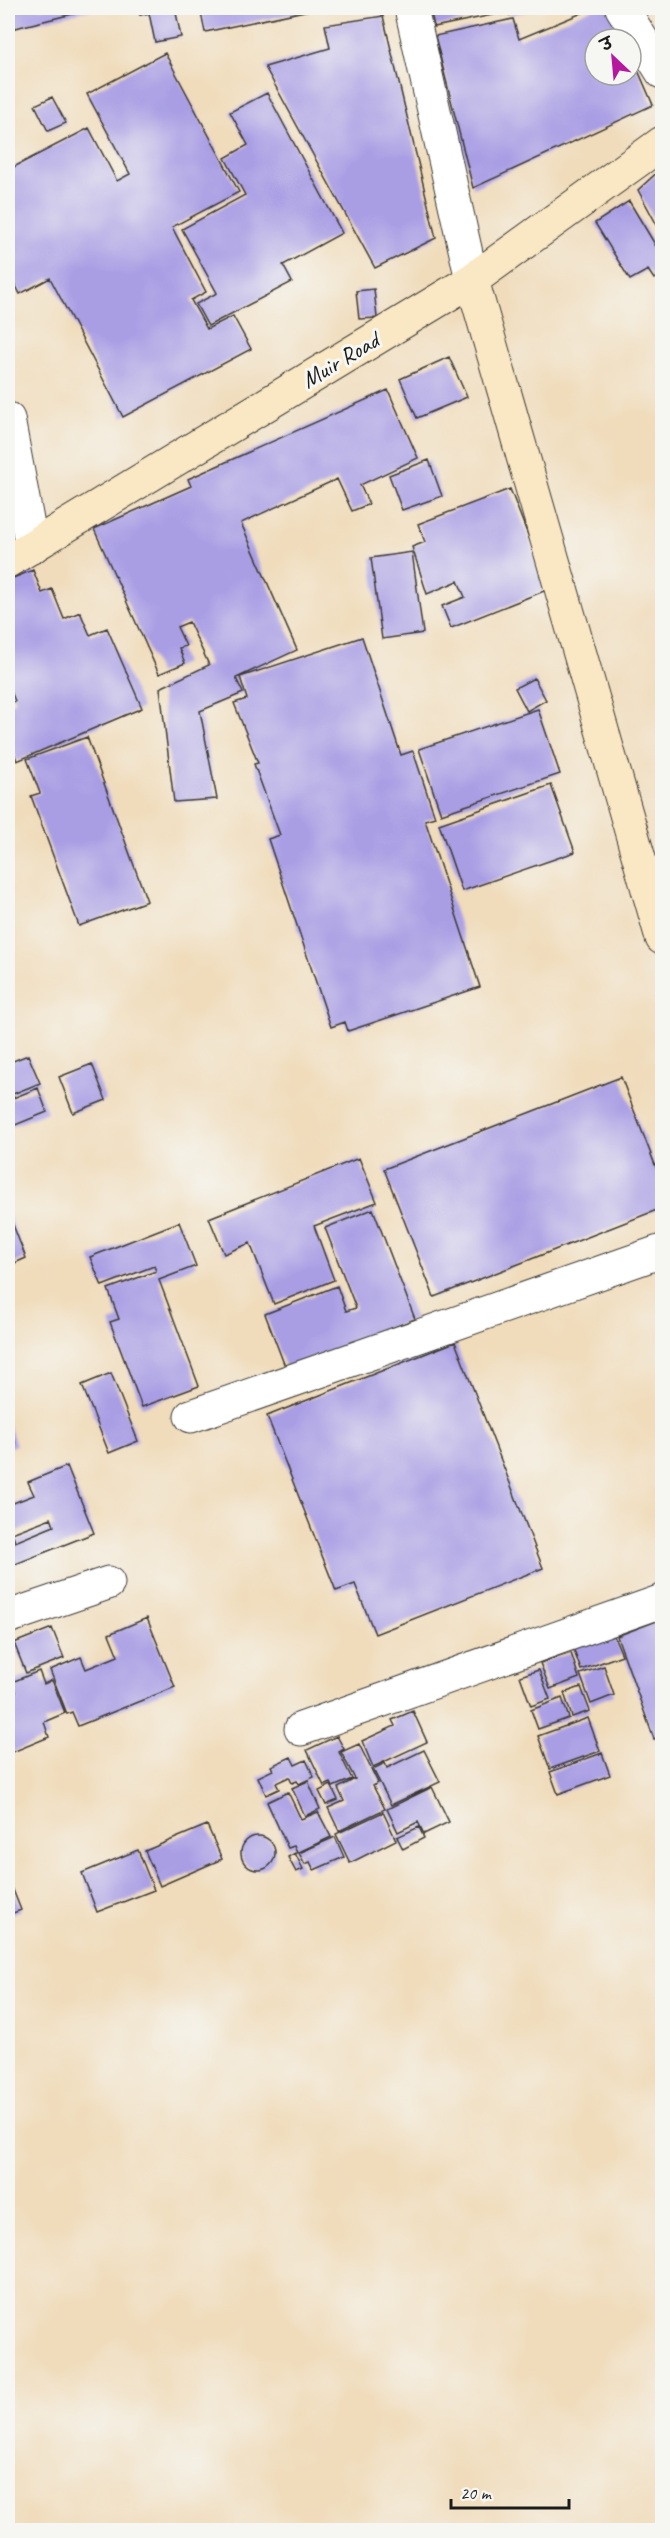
<svg xmlns="http://www.w3.org/2000/svg" width="670" height="2538" viewBox="0 0 670 2538" font-family="Caveat,'Playpen Sans Deva',sans-serif">
	<rect width="100%" height="100%" fill="#f6f6f2"/>
	<filter id="ink" filterUnits="userSpaceOnUse"><feTurbulence type="fractalNoise" baseFrequency=".0167" numOctaves="2"/><feDisplacementMap in="SourceGraphic" scale="12" xChannelSelector="R" yChannelSelector="G"/><feConvolveMatrix kernelMatrix="1 2 1 2 8 2 1 2 1" color-interpolation-filters="sRGB"/></filter>
	<filter id="wash" filterUnits="userSpaceOnUse"><feTurbulence type="fractalNoise" baseFrequency=".008" numOctaves="4" result="noise"/><feDisplacementMap in="SourceGraphic" scale="24" xChannelSelector="R" yChannelSelector="G"/><feGaussianBlur stdDeviation="1.35" result="paint"/><feColorMatrix in="noise" values="0 0 0 0 0 0 0 0 0 0 0 0 0 0 0 0 0 1.4 0 .05"/><feComposite in="paint" operator="in"/></filter>
	<g filter="url(#wash)">
		<rect width="100%" height="100%" fill="#f0dcbb"/>
		<g id="blocks">
			<path fill="#a99ee4" fill-rule="evenodd" d="M 8,8 L 97,8 L 11,29 Z
				M 138,8 L 175,8 L 181,37 L 155,42 L 149,13 L 140,15 Z
				M 200,8 L 313,8 L 314,9 L 205,32 Z
				M 430,8 L 500,8 L 502,13 L 434,27 Z
				M 508,8 L 533,8 L 533,10 L 509,15 Z
				M 594,8 L 611,8 L 624,39 L 595,39 L 595,75 L 631,75 L 631,54 L 653,105 L 473,188 L 435,36 L 513,19 L 519,39 Z
				M 383,16 L 436,238 L 375,268 L 265,67 L 330,48 L 325,25 Z
				M 165,53 L 239,192 L 172,227 L 206,292 L 191,300 L 207,329 L 233,316 L 251,349 L 123,417 L 50,278 L 20,294 L 8,270 L 8,170 L 89,128 L 117,181 L 130,174 L 87,94 Z
				M 267,93 L 342,233 L 283,265 L 292,282 L 208,326 L 196,304 L 217,293 L 182,229 L 245,195 L 225,158 L 248,145 L 230,112 Z
				M 52,97 L 66,123 L 48,131 L 35,105 Z
				M 662,168 L 662,222 L 657,225 L 638,190 Z
				M 629,201 L 662,256 L 662,274 L 654,279 L 648,270 L 630,280 L 595,223 Z
				M 374,289 L 377,318 L 359,319 L 356,291 Z
				M 449,357 L 467,397 L 417,418 L 400,379 Z
				M 388,390 L 418,458 L 360,485 L 369,504 L 352,511 L 337,479 L 241,523 L 297,650 L 236,678 L 243,693 L 200,711 L 217,799 L 174,802 L 160,688 L 209,665 L 189,622 L 177,627 L 186,646 L 179,648 L 185,663 L 159,674 L 94,529 L 191,486 L 188,479 Z
				M 662,435 L 662,455 L 656,437 Z
				M 429,460 L 442,496 L 402,510 L 389,475 Z
				M 510,489 L 549,589 L 451,628 L 442,606 L 465,597 L 458,581 L 427,594 L 412,547 L 425,542 L 418,524 Z
				M 412,552 L 423,633 L 382,639 L 371,558 Z
				M 33,570 L 42,593 L 52,589 L 64,619 L 80,612 L 90,635 L 107,628 L 142,708 L 17,761 L 8,737 L 8,704 L 15,701 L 8,684 L 8,580 Z
				M 362,637 L 401,755 L 413,751 L 435,817 L 425,820 L 480,987 L 348,1031 L 345,1022 L 331,1027 L 268,839 L 280,835 L 254,764 L 258,763 L 234,703 L 247,699 L 240,677 Z
				M 534,678 L 546,700 L 527,711 L 515,688 Z
				M 538,709 L 560,774 L 441,814 L 419,749 Z
				M 87,737 L 147,901 L 79,926 L 31,796 L 40,793 L 27,759 Z
				M 551,785 L 575,852 L 462,891 L 439,824 Z
				M 28,1055 L 40,1083 L 8,1096 L 8,1063 Z
				M 92,1064 L 106,1100 L 73,1113 L 59,1077 Z
				M 621,1077 L 662,1183 L 662,1208 L 434,1297 L 384,1169 Z
				M 38,1088 L 47,1112 L 8,1128 L 8,1100 Z
				M 359,1158 L 377,1202 L 314,1226 L 334,1280 L 274,1304 L 250,1243 L 224,1254 L 209,1218 Z
				M 373,1209 L 415,1319 L 286,1369 L 265,1314 L 337,1286 L 346,1311 L 356,1308 L 325,1228 Z
				M 8,1212 L 26,1258 L 8,1266 Z
				M 179,1222 L 196,1266 L 159,1280 L 199,1386 L 142,1407 L 110,1322 L 119,1319 L 108,1289 L 156,1271 L 154,1266 L 102,1286 L 90,1257 Z
				M 455,1342 L 543,1568 L 375,1634 L 355,1584 L 336,1591 L 267,1416 Z
				M 111,1373 L 138,1441 L 109,1453 L 82,1385 Z
				M 8,1423 L 16,1445 L 8,1448 Z
				M 67,1466 L 94,1533 L 8,1567 L 8,1505 L 34,1495 L 28,1482 ZM 51,1518 L 54,1526 L 15,1542 L 12,1533 Z
				M 147,1618 L 175,1687 L 78,1726 L 72,1712 L 67,1714 L 50,1670 L 81,1657 L 86,1669 L 118,1656 L 109,1634 Z
				M 662,1619 L 662,1736 L 654,1739 L 617,1636 Z
				M 52,1628 L 64,1658 L 26,1673 L 14,1643 Z
				M 612,1631 L 622,1655 L 581,1670 L 572,1645 Z
				M 571,1653 L 579,1678 L 550,1689 L 540,1663 Z
				M 604,1666 L 614,1695 L 591,1704 L 580,1674 Z
				M 539,1670 L 550,1699 L 531,1706 L 520,1676 Z
				M 39,1671 L 44,1684 L 52,1680 L 65,1713 L 44,1722 L 49,1737 L 8,1754 L 8,1695 L 16,1692 L 12,1682 Z
				M 581,1687 L 590,1711 L 572,1717 L 564,1693 Z
				M 562,1698 L 569,1718 L 538,1729 L 531,1710 Z
				M 413,1711 L 427,1742 L 373,1767 L 362,1741 L 395,1726 L 392,1720 Z
				M 588,1718 L 600,1751 L 550,1769 L 538,1736 Z
				M 337,1736 L 344,1749 L 339,1752 L 352,1779 L 333,1787 L 331,1783 L 324,1786 L 307,1750 Z
				M 359,1744 L 378,1783 L 373,1786 L 385,1809 L 339,1831 L 328,1808 L 344,1801 L 338,1788 L 355,1779 L 341,1752 Z
				M 424,1750 L 440,1782 L 391,1805 L 373,1769 L 385,1763 L 387,1768 Z
				M 602,1753 L 610,1775 L 558,1794 L 550,1772 Z
				M 291,1757 L 295,1765 L 306,1760 L 314,1777 L 299,1784 L 297,1781 L 292,1783 L 289,1777 L 276,1783 L 279,1789 L 266,1795 L 258,1777 L 273,1770 L 271,1766 Z
				M 308,1781 L 320,1809 L 305,1816 L 292,1788 Z
				M 331,1785 L 338,1800 L 326,1805 L 319,1791 Z
				M 432,1787 L 449,1822 L 424,1834 L 418,1822 L 398,1832 L 387,1809 Z
				M 288,1792 L 301,1819 L 318,1812 L 331,1837 L 297,1853 L 294,1846 L 288,1848 L 267,1802 Z
				M 383,1812 L 396,1840 L 350,1863 L 336,1834 Z
				M 207,1825 L 222,1859 L 160,1886 L 145,1851 Z
				M 419,1827 L 424,1838 L 403,1849 L 397,1837 Z
				M241 1853a17 17 0 1 1 34 0a17 17 0 1 1-34 0Z
				M 335,1837 L 344,1857 L 314,1870 L 310,1862 L 305,1864 L 299,1853 Z
				M 138,1850 L 154,1890 L 97,1912 L 82,1873 Z
				M 295,1853 L 303,1869 L 296,1872 L 288,1857 Z
				M 8,1877 L 21,1910 L 8,1915 Z"/>
		</g>
	</g>
	<g filter="url(#ink)">
		<use href="#blocks" fill-opacity="0" stroke="#3c3934" stroke-width="1.5"/>
		<g fill="none" stroke-linecap="round" stroke-linejoin="round">
			<g stroke="#3c3934" stroke-width="35">
				<path id="street" d="M 411,8 L 472,280
					M 622,8 L 662,72
					M 8,419 L 32,547
					M 191,1416 L 662,1251
					M 8,1617 L 108,1583
					M 301,1729 L 662,1601"/>
			</g>
			<g stroke="#3c3934" stroke-width="35">
				<path id="secondary" d="M 472,280 L 662,938
					M 8,561 L 472,280 L 662,143"/>
			</g>
			<use href="#street" stroke="#fff" stroke-width="33"/>
			<use href="#secondary" stroke="#fae7c3" stroke-width="33"/>
		</g>
	</g>
	<g text-anchor="middle" dominant-baseline="central" stroke-width="6" stroke-linejoin="round" paint-order="stroke">
		<g font-size="24" fill="#1c1c1c" stroke="#f6f6f2">
			<text transform="translate(340 360) rotate(-31)">Muir Road</text>
		</g>
	</g>
	<rect width="670" height="2538" fill="none" stroke="#f6f6f2" stroke-width="30"/>
	<g transform="translate(613 57) rotate(334)"><circle r="28" fill="#f6f6f2" stroke="#9f9f9c" stroke-width="1.5"/>
	<path d="M0-4.5L10 22L0 15L-10 22Z" fill="#b5179e"/>
	<text y="-9" font-size="16" font-weight="bold" text-anchor="middle" fill="#1c1c1c">उ</text>
	</g>
	<path d="M451 2499v9h118v-9" fill="none" stroke="#1c1c1c" stroke-width="3"/>
	<text x="460" y="2499" font-size="18" fill="#1c1c1c" stroke="#f6f6f2" stroke-width="4.5" paint-order="stroke">20 m</text>
</svg>
